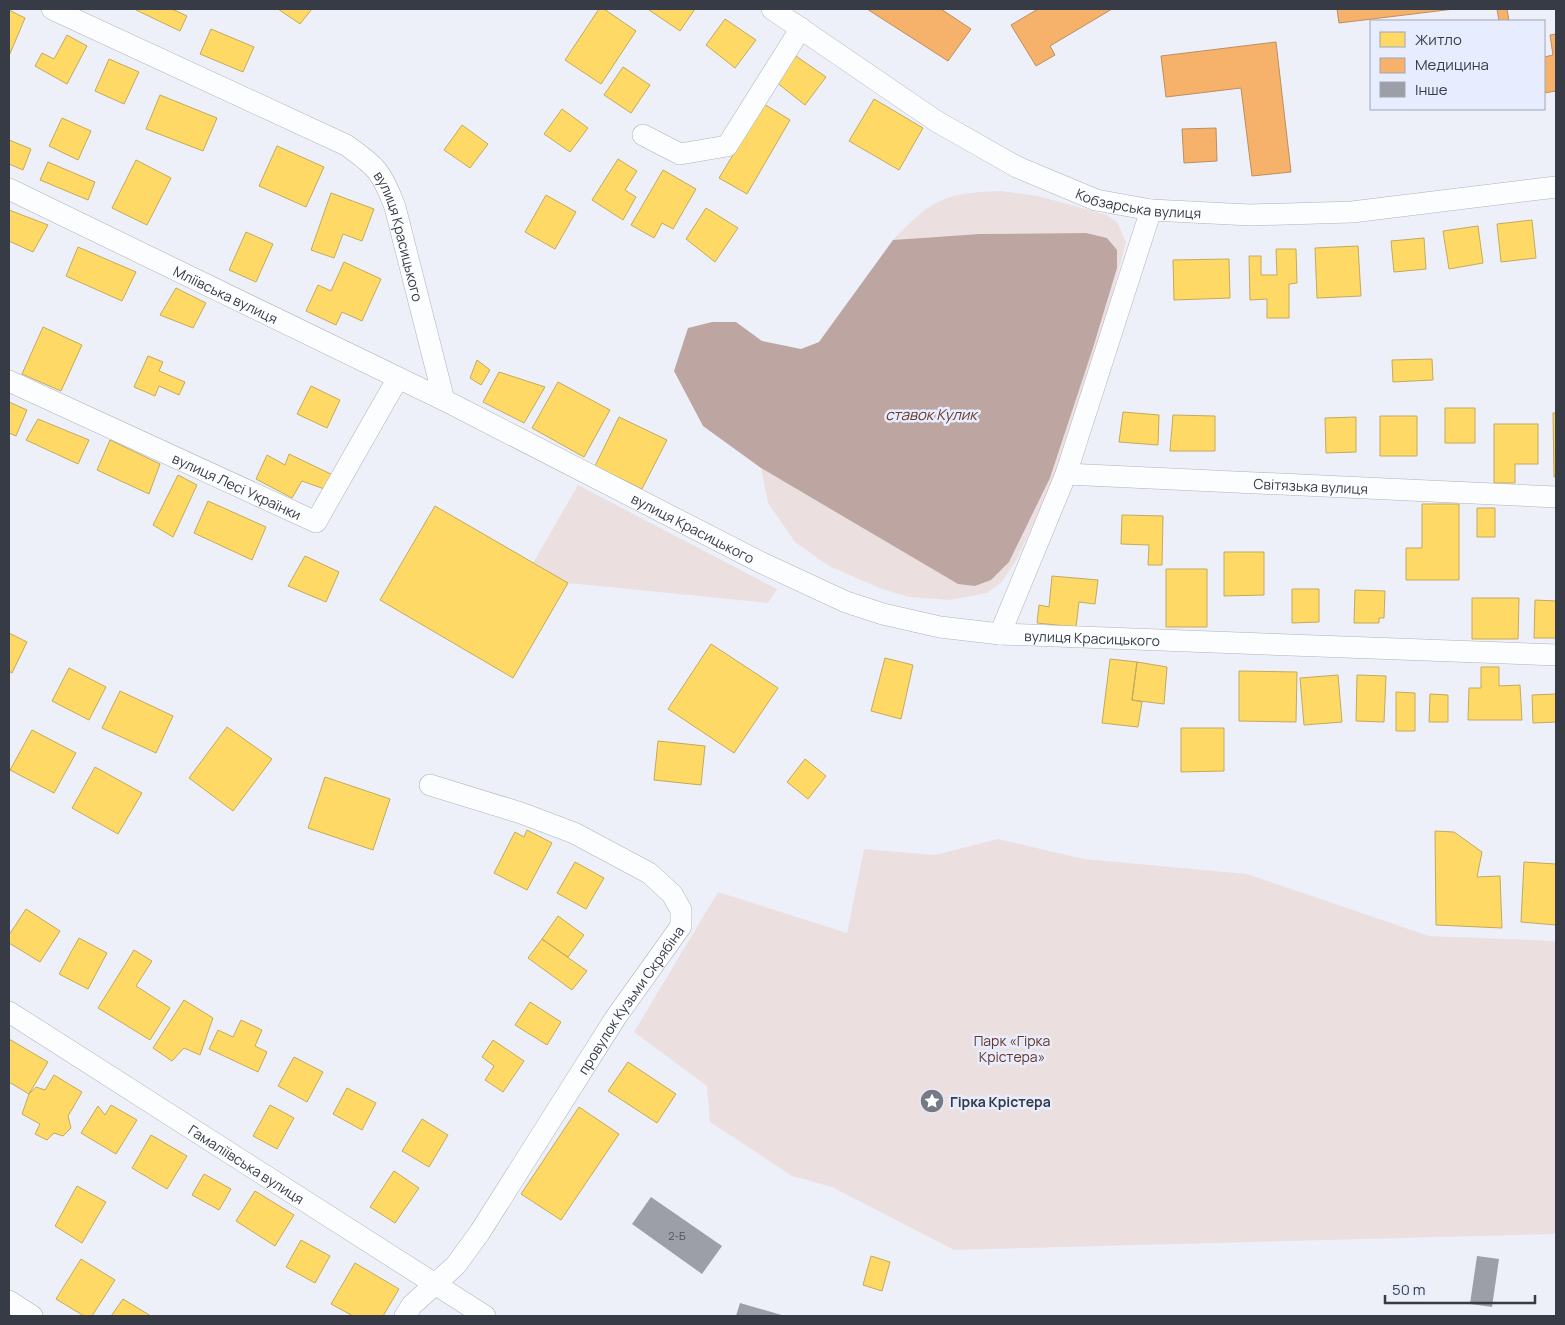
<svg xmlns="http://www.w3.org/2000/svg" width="1565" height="1325" viewBox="0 0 1565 1325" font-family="Manrope,sans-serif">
	<rect width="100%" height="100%" fill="#edf0f9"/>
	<path fill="#ebe0df" d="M 1001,191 L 1038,196 L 1107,215 L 1117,222 L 1126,242 L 1098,348 L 1054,479 L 1017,559 L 1002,582 L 987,593 L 951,600 L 909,597 L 879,588 L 829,566 L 795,542 L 768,503 L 761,468 L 926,565 L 1009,562 L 1050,478 L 1093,348 L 1117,268 L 979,234 L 893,240 C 933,199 943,193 1001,191 Z
		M 578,485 L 777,589 L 768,603 L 568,583 L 533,563 Z
		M 998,839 L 1084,859 L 1247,874 L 1429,936 L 1556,941 L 1556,1234 L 954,1250 L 832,1187 L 792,1176 L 710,1122 L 707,1086 L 634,1032 L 718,892 L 847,933 L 864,849 L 935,855 Z"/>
	<path fill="#bda6a1" d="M 1086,233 L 1107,238 L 1117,250 L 1117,268 L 1093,348 L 1050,478 L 1009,562 L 991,580 L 975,586 L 958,584 L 761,468 L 703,426 L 674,371 L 688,328 L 712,322 L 736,322 L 762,341 L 801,349 L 819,342 L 893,240 L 979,234 Z"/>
	<path fill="#ffd966" stroke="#c3aa5c" d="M 137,9 L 172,9 L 187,16 L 180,31 L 136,10 Z
		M 278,9 L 312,9 L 300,24 Z
		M 599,9 L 604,9 L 636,31 L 601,84 L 565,60 Z
		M 650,9 L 695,9 L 680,31 L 649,10 Z
		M 9,10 L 25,18 L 9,56 Z
		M 725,19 L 756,40 L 735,68 L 706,45 Z
		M 211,29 L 254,47 L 243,72 L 200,54 Z
		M 67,35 L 87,46 L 67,84 L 35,66 L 42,53 L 54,59 Z
		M 796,56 L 826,77 L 805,105 L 776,82 Z
		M 109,59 L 139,72 L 124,104 L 95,91 Z
		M 623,67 L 650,85 L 631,113 L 604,95 Z
		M 160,95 L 217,118 L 203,151 L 146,129 Z
		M 874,99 L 923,128 L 899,170 L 849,141 Z
		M 764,104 L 790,120 L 747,194 L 719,178 Z
		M 562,109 L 588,128 L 570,152 L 544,134 Z
		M 62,118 L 91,131 L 78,160 L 49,146 Z
		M 462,125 L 488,144 L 470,168 L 444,150 Z
		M 9,140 L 31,149 L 23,170 L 9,164 Z
		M 277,146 L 324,167 L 306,207 L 259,186 Z
		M 618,159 L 637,171 L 625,190 L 636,197 L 623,220 L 592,200 Z
		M 136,160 L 171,178 L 147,225 L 112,208 Z
		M 48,162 L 95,182 L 88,200 L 40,180 Z
		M 663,170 L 696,189 L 673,229 L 662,223 L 654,238 L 631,225 Z
		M 331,193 L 374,209 L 362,241 L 343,234 L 334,258 L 311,250 Z
		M 546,195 L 576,212 L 555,249 L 525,232 Z
		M 706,208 L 738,228 L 715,262 L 686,239 Z
		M 9,210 L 48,225 L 33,252 L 9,241 Z
		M 1532,220 L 1536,258 L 1501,262 L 1497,224 Z
		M 1478,226 L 1483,263 L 1449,269 L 1443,231 Z
		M 246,232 L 273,244 L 256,282 L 229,270 Z
		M 1424,238 L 1426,269 L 1394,272 L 1391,241 Z
		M 1358,246 L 1361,296 L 1317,298 L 1315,248 Z
		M 78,247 L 136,272 L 122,301 L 66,276 Z
		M 1276,249 L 1296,249 L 1297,283 L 1289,284 L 1289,318 L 1267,318 L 1267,299 L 1250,300 L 1249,256 L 1261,256 L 1261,275 L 1277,275 Z
		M 1229,259 L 1230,298 L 1174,300 L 1173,260 Z
		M 344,262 L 381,279 L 362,321 L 342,312 L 336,325 L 306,311 L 318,285 L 331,291 Z
		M 176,288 L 206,303 L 193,328 L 160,315 Z
		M 43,327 L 82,345 L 61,391 L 22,374 Z
		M 148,356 L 163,362 L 159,371 L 185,382 L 179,395 L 159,386 L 155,396 L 134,387 Z
		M 1432,359 L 1433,380 L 1393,382 L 1392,360 Z
		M 477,360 L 490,370 L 481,385 L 470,378 Z
		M 499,372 L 545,387 L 524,423 L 483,402 Z
		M 558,382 L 610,410 L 584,457 L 532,428 Z
		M 311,386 L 340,400 L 327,428 L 297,414 Z
		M 9,402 L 27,410 L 16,436 L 9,433 Z
		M 1445,408 L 1475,408 L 1475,443 L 1445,443 Z
		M 1123,412 L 1159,415 L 1158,445 L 1119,442 Z
		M 1553,413 L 1556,413 L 1556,477 L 1554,477 Z
		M 1173,415 L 1215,416 L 1215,451 L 1170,451 Z
		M 1380,416 L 1417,416 L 1417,456 L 1380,456 Z
		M 619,417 L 667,440 L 642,489 L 595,466 Z
		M 1356,417 L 1356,452 L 1326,453 L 1325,418 Z
		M 38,419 L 89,440 L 78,464 L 26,440 Z
		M 1494,424 L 1538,424 L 1538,464 L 1515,464 L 1515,483 L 1494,483 Z
		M 110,440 L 160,464 L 149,494 L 97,470 Z
		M 289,454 L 335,476 L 327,490 L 302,481 L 292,498 L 256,479 L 267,455 L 285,465 Z
		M 178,475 L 197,485 L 173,537 L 153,525 Z
		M 208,501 L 266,527 L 252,560 L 194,533 Z
		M 1422,504 L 1459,504 L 1459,580 L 1406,580 L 1406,548 L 1422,548 Z
		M 435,506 L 568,583 L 513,678 L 380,600 Z
		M 1477,508 L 1495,508 L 1495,537 L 1477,537 Z
		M 1122,515 L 1163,516 L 1162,565 L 1148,565 L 1149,545 L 1121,544 Z
		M 1224,552 L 1264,552 L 1264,595 L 1224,596 Z
		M 305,556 L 339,572 L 326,602 L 288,586 Z
		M 1166,569 L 1207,569 L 1207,627 L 1166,627 Z
		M 1052,576 L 1098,580 L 1095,604 L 1079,602 L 1076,627 L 1037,623 L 1039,605 L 1049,607 Z
		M 1292,589 L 1319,589 L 1319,622 L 1292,623 Z
		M 1355,590 L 1385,591 L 1384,618 L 1379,618 L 1379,623 L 1354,623 Z
		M 1472,598 L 1519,598 L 1518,639 L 1472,639 Z
		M 1535,600 L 1556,601 L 1556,638 L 1534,638 Z
		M 9,633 L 27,642 L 12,673 L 9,671 Z
		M 711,644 L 778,688 L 734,753 L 668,709 Z
		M 885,658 L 913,665 L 901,719 L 871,711 Z
		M 1110,659 L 1137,662 L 1132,700 L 1142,702 L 1138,727 L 1102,723 Z
		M 1137,662 L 1167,667 L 1164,704 L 1132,700 Z
		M 1481,667 L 1499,667 L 1499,686 L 1520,685 L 1522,720 L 1468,720 L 1469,688 L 1481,688 Z
		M 69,668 L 106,687 L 89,720 L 52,701 Z
		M 1239,671 L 1297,672 L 1296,722 L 1239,721 Z
		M 1338,675 L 1342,722 L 1304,725 L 1300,678 Z
		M 1357,675 L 1386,676 L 1384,722 L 1356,721 Z
		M 120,691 L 173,716 L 156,753 L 102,728 Z
		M 1396,692 L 1415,693 L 1415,731 L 1396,731 Z
		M 1430,694 L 1448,695 L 1448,722 L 1429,722 Z
		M 1556,694 L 1556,722 L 1533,723 L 1532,695 Z
		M 227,727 L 272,759 L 233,811 L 189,778 Z
		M 1181,728 L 1224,728 L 1224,771 L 1181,772 Z
		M 32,730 L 76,753 L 54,793 L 10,770 Z
		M 658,741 L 705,746 L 701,785 L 654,780 Z
		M 805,759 L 826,776 L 808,799 L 787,782 Z
		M 95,767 L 142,793 L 118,834 L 72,808 Z
		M 325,777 L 390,799 L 373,850 L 308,828 Z
		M 527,830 L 552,843 L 527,890 L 494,873 L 515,832 L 524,837 Z
		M 1435,831 L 1454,832 L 1482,852 L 1477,877 L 1500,876 L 1502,928 L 1436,925 Z
		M 575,862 L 604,878 L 586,909 L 557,893 Z
		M 1524,862 L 1556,864 L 1556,925 L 1521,922 Z
		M 26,909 L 60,931 L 40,962 L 9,943 L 9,935 Z
		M 558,916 L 584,935 L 568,957 L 542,939 Z
		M 79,938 L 107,953 L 88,989 L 59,974 Z
		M 542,939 L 587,971 L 572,990 L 528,958 Z
		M 134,950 L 152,961 L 136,986 L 170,1008 L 150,1040 L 98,1008 Z
		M 184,1000 L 213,1018 L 200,1055 L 184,1048 L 172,1061 L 153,1048 Z
		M 530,1002 L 561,1022 L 547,1045 L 515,1025 Z
		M 241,1020 L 262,1030 L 255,1046 L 267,1052 L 258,1072 L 209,1049 L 218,1030 L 233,1037 Z
		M 9,1039 L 48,1062 L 29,1094 L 9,1082 Z
		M 493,1040 L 524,1061 L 503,1092 L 485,1080 L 494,1066 L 482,1057 Z
		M 294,1057 L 323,1072 L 307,1102 L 278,1086 Z
		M 628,1062 L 676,1094 L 657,1123 L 608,1091 Z
		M 54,1075 L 82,1092 L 68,1116 L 71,1128 L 63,1136 L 54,1133 L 47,1140 L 35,1134 L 40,1124 L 22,1114 L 29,1094 L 36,1087 L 45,1090 Z
		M 347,1088 L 376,1103 L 362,1130 L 333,1114 Z
		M 111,1105 L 137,1120 L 116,1154 L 81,1133 L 98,1106 L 105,1115 Z
		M 270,1105 L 294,1118 L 277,1149 L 253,1136 Z
		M 579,1107 L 619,1134 L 561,1220 L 521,1194 Z
		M 422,1119 L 448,1135 L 429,1167 L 402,1151 Z
		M 151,1135 L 187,1156 L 167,1189 L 132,1168 Z
		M 394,1171 L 419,1188 L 395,1223 L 370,1207 Z
		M 204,1174 L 231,1189 L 219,1210 L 192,1195 Z
		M 77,1186 L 106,1202 L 82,1243 L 55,1226 Z
		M 255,1191 L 294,1215 L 275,1246 L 236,1221 Z
		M 301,1240 L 330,1256 L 315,1283 L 286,1267 Z
		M 871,1256 L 890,1262 L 882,1291 L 863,1285 Z
		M 81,1259 L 115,1280 L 92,1316 L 84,1316 L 56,1299 Z
		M 355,1263 L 399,1289 L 383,1316 L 353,1316 L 331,1304 Z
		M 123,1299 L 151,1316 L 111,1316 Z"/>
	<path fill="#f6b26b" stroke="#bd8e60" d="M 867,9 L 941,9 L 971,29 L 948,61 Z
		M 1038,9 L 1112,9 L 1050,46 L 1055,55 L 1036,66 L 1011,25 Z
		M 1337,9 L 1454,9 L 1339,23 Z
		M 1497,9 L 1507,9 L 1509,21 L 1499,21 Z
		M 1556,34 L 1556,91 L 1544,93 L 1544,57 L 1553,55 L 1550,35 Z
		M 1276,42 L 1291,172 L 1252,176 L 1241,88 L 1166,97 L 1161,56 Z
		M 1216,128 L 1217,161 L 1184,163 L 1182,129 Z"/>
	<path fill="#9c9fa8" d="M 651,1197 L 722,1246 L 702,1274 L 632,1224 Z
		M 1477,1256 L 1499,1259 L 1492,1307 L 1470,1304 Z
		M 740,1303 L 785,1316 L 736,1316 Z"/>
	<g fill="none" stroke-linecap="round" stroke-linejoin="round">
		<g stroke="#afb2bb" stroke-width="22">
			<g id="street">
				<path id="s1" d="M 52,9 L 346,145 C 376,166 382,172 395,207 L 444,400 L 760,562 L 846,602 L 883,614 L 940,627 L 1000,634 L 1556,655"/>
				<path id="s2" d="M 772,9 L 936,121 L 1017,167 L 1096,200 L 1151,210 L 1250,215 L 1352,212 L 1556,187"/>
				<path d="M 643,135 L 680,154 L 727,146 L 801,28"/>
				<path id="s3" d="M 9,189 L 444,400"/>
				<path id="s4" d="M 9,381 L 316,522 L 398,378"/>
				<path id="s5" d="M 1066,474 L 1556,497"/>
				<path d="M 1000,634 L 1066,474 L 1151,210"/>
				<path id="s6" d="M 9,1012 L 485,1316"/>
				<path d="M 9,1301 L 32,1316"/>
				<path id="s7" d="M 405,1316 L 412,1305 L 456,1265 L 480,1232 L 616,1017 L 681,926 L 681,910 L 672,894 L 649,873 L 574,833 L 521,813 L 430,785"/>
			</g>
		</g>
		<use href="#street" stroke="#fcfdfe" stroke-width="21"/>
	</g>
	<defs>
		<g id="sight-disc" transform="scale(1.25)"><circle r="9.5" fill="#777a85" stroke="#e7edff"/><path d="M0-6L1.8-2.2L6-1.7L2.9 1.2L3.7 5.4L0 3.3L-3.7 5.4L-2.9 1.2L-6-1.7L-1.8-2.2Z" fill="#fff"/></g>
	</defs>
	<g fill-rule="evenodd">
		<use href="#sight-disc" x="932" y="1101"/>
	</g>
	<g text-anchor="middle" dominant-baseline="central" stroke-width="5" stroke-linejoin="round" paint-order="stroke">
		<g font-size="11" fill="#50545e">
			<text x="677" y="1235">2-Б</text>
		</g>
		<g font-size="14" fill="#373b46" stroke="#e7edff">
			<text stroke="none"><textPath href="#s2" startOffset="420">Кобзарська вулиця</textPath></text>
			<text stroke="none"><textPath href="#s1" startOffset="434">вулиця Красицького</textPath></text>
			<text stroke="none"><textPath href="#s3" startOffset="241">Мліївська вулиця</textPath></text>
			<text stroke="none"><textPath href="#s4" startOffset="251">вулиця Лесі Українки</textPath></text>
			<text stroke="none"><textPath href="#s5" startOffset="245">Світязька вулиця</textPath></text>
			<text stroke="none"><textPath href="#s1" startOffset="884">вулиця Красицького</textPath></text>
			<text stroke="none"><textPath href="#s1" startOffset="1304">вулиця Красицького</textPath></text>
			<text stroke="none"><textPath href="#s7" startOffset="390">провулок Кузьми Скрябіна</textPath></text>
			<text stroke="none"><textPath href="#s6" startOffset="282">Гамаліївська вулиця</textPath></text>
		</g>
		<g font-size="14" fill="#673725" stroke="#e7edff">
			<text x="1012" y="1040">Парк «Гірка<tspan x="1012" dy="16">Крістера»</tspan></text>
		</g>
		<g font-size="14" font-weight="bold" fill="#373b46" stroke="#e7edff" text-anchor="start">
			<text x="950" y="1101">Гірка Крістера</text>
		</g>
		<g font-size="15" font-style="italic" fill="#6c3c29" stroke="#e7edff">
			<text x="931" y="414">ставок Кулик</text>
		</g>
	</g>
	<rect width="1565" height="1325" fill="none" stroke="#373b46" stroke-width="20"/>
	<rect x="1370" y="20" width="175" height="90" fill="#e7edff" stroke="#a1a6b5"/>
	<rect x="1380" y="32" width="25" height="15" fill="#ffd966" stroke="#a1a6b5"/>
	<text x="1415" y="45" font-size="15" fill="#373b46">Житло</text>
	<rect x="1380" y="58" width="25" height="15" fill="#f6b26b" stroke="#a1a6b5"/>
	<text x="1415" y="70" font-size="15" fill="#373b46">Медицина</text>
	<rect x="1380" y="82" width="25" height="15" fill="#9c9fa8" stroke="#a1a6b5"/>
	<text x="1415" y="95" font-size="15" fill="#373b46">Інше</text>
	<path d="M1385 1295v8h150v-8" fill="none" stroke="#373b46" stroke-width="2.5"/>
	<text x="1392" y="1295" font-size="15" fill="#373b46" stroke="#e7edff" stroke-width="4" paint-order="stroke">50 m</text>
</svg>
